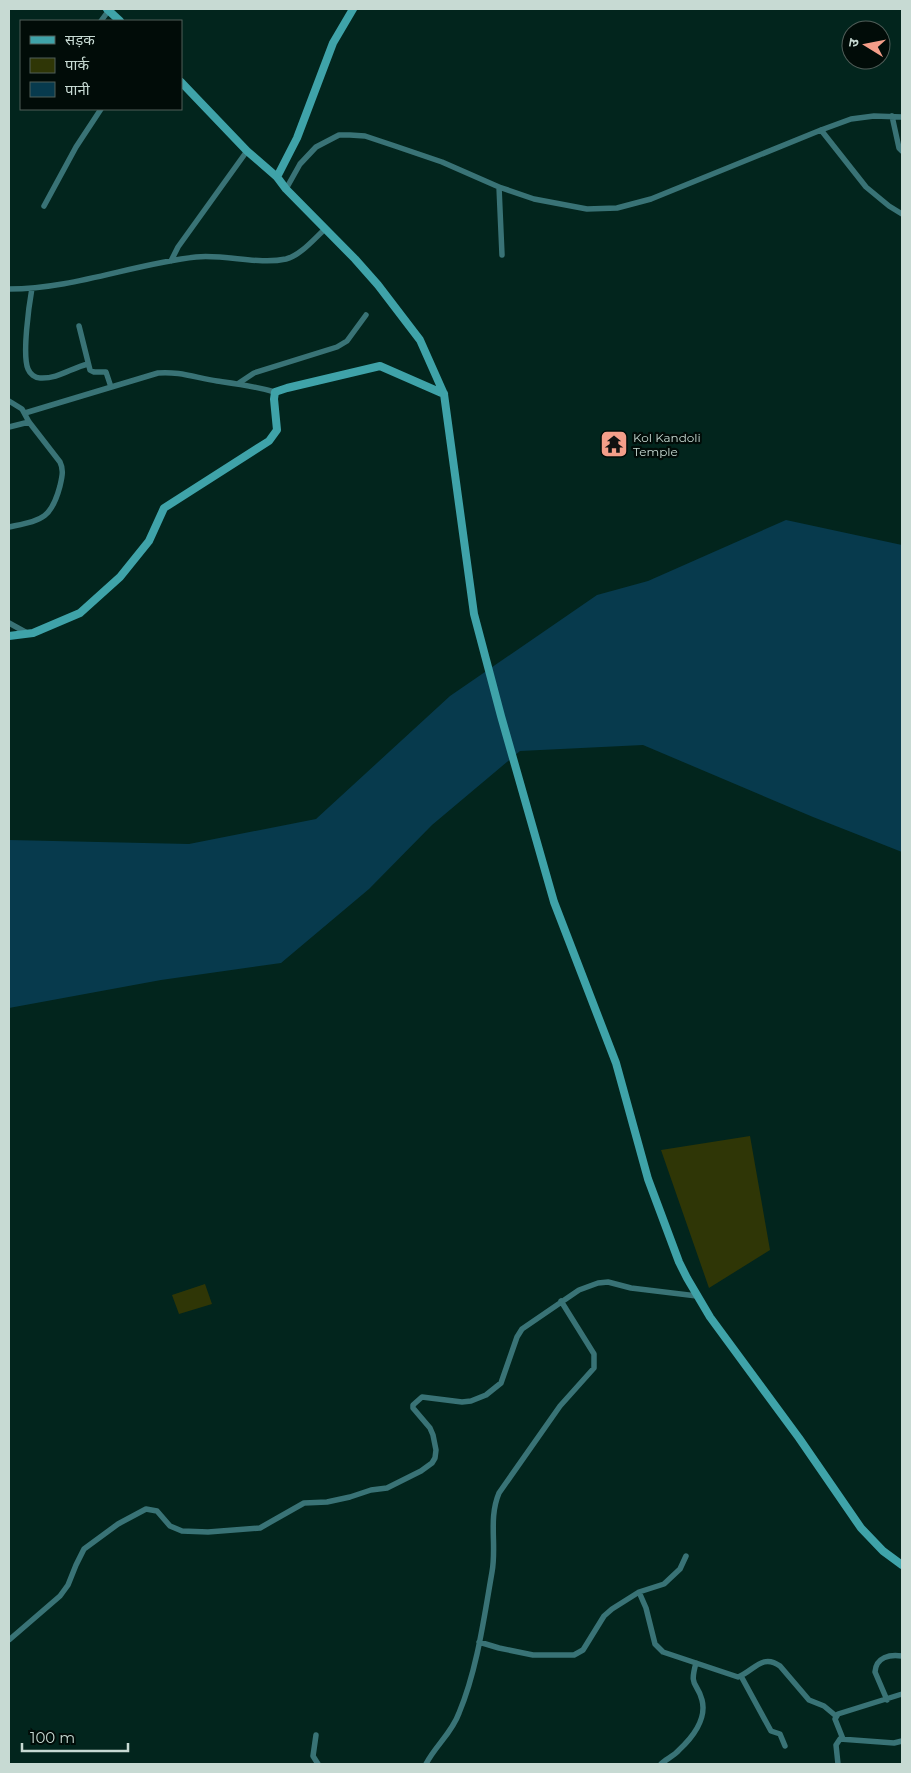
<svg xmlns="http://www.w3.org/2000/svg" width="911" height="1773" viewBox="0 0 911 1773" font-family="Montserrat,'Noto Sans Devanagari',sans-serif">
	<rect width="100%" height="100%" fill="#02251d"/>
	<path fill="#2f3606" d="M 750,1136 L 770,1250 L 709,1288 L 661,1150 Z
		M 205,1284 L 212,1304 L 179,1314 L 172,1295 Z"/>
	<path fill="#073a4d" d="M 786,520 L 902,545 L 902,852 L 813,817 L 643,745 L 520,751 L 432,825 L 369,889 L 281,963 L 161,980 L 9,1008 L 9,840 L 189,844 L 316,819 L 450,696 L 597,595 L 648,581 Z"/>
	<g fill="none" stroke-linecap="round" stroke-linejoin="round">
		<path stroke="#397376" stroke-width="5.5" d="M 101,21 L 109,10
			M 892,116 L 899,148 L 902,151
			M 821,130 L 866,187 L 889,206 L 902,214
			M 499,187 L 502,255
			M 286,189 L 300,164 L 316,147 L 339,135 L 350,135 L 365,136 L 395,146 L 442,162 L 499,187 L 534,199 L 587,209 L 617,208 L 651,199 L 821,130 L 851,119 L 874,116 L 902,117
			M 44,206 L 76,147 L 101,109
			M 171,261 L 178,247 L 247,151
			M 32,288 C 29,305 22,355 28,369 C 30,374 35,378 40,378 C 58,379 71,368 88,364
			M 9,289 C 73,289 133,264 196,257 C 225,254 259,265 286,259 C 301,255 314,239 325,229
			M 79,326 L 90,370 L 94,372 L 106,372 L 111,387
			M 239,383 L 254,373 L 337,347 L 347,341 L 366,315
			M 9,401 L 22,409 L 29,422 L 60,462 C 64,470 62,477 60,486 C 51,520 41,520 9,527
			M 25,413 L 158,373 C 178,371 197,378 217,381 C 238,384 254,386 275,392
			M 9,427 L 29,422
			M 9,623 L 29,634
			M 639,1592 L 646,1608 L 655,1644 L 663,1652 L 738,1677 C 754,1671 762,1653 780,1666 L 809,1700 L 824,1706 L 836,1716
			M 9,1640 L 60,1596 L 68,1585 L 76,1565 L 84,1549 L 118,1524 L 146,1509 L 157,1511 L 170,1526 L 182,1531 L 208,1532 L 260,1528 L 304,1503 L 327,1502 L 350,1497 L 371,1490 L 387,1488 L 421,1471 L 432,1463 L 435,1458 L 436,1450 L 433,1435 L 430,1428 L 413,1408 L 413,1405 L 422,1397 L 462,1402 L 471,1401 L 486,1395 L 501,1383 L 517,1337 L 522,1329 L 579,1290 L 598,1283 L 608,1282 L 631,1288 L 697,1296
			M 479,1642 L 499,1648 L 533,1655 L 574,1655 L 583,1650 L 604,1616 L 612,1609 L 639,1592 L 664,1584 L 680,1569 L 686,1556
			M 741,1676 L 771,1731 L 780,1734 L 785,1746
			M 887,1700 L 875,1672 C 876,1657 890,1654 902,1656
			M 316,1735 L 313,1756 L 318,1764
			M 843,1739 L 835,1719 L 838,1714 L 902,1694
			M 426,1764 C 435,1746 452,1733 459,1713 C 477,1670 484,1618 492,1572 C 497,1545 488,1519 499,1493 L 560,1406 L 594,1368 L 594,1354 L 561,1301
			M 661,1764 C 666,1759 674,1756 679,1750 C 692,1738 707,1719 702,1700 C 697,1681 689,1688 696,1663
			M 838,1764 L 836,1745 L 840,1739 L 894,1743 L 902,1741"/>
		<path stroke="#3fa3a9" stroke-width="8" d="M 107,9 L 120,21
			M 181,82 L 247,151 L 277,177 L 286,189 L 355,259 L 378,285 L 420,340 L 444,394 L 474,614 L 501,716 L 554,902 L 616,1063 L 648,1179 L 679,1262 L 687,1278 L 710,1317 L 799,1438 L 861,1528 L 883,1551 L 902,1565
			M 277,177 L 297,138 L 333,43 L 353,9
			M 9,636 L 33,633 L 80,613 L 120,577 L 149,541 L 164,508 L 269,441 L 277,430 L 274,399 L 275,392 L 287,388 L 380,366 L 444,394"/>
	</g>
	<defs>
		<g id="temple-square" transform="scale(1.4375)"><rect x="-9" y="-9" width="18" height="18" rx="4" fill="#f49e89" stroke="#010c08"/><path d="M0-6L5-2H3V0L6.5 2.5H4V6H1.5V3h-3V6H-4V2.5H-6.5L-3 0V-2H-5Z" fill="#111"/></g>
	</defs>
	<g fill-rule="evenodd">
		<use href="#temple-square" x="614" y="444"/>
	</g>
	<g text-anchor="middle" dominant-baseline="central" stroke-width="4.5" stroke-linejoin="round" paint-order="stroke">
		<g font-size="12" fill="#c7dad3" stroke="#010c08" text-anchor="start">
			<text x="633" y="437">Kol Kandoli<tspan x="633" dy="14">Temple</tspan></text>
		</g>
	</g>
	<rect width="911" height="1773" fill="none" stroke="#c7dad3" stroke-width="20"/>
	<rect x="20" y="20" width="162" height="90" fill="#010c08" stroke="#505e59"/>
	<rect x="30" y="36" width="25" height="8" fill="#3fa3a9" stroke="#505e59"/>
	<text x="65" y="45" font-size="15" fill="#c7dad3">सड़क</text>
	<rect x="30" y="58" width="25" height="15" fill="#2f3606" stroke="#505e59"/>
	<text x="65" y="70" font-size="15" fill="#c7dad3">पार्क</text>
	<rect x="30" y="82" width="25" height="15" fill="#073a4d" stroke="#505e59"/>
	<text x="65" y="95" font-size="15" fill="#c7dad3">पानी</text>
	<g transform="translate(866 45) rotate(280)"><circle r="24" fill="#010c08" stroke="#505e59"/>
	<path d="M0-4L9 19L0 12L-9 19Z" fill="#f49e89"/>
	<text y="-8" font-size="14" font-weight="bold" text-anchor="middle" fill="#c7dad3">उ</text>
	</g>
	<path d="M22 1743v8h106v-8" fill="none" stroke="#c7dad3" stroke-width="2.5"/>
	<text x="30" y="1743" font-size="15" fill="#c7dad3" stroke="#010c08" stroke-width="4" paint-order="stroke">100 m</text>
</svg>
